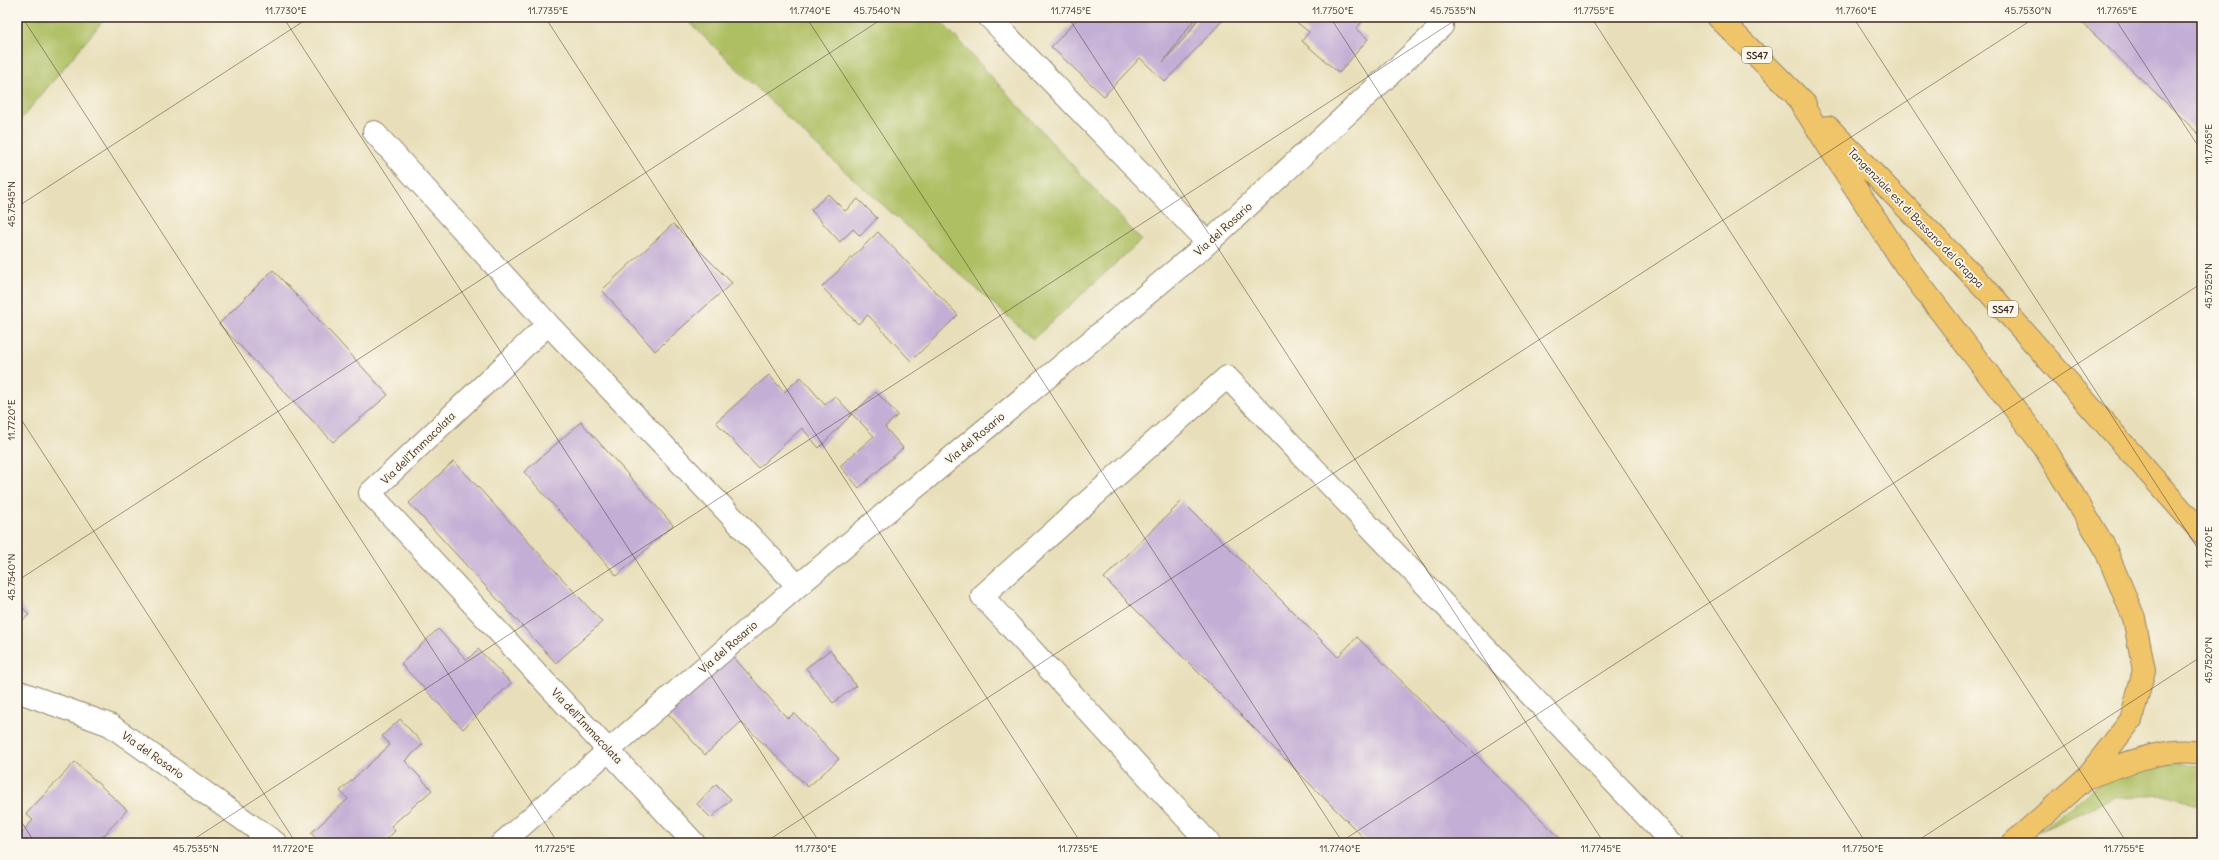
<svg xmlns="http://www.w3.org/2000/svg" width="2219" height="860" viewBox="0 0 2219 860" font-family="Delius,sans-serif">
	<rect width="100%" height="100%" fill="#fbf7ec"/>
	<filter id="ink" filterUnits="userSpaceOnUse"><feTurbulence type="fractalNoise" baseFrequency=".025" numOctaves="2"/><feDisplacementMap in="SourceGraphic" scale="8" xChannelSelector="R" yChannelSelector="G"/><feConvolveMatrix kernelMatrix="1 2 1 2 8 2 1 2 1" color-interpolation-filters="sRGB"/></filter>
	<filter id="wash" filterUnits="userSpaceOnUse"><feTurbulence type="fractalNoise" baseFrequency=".012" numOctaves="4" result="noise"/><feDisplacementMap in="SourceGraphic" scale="16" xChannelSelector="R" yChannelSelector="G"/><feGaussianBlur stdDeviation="0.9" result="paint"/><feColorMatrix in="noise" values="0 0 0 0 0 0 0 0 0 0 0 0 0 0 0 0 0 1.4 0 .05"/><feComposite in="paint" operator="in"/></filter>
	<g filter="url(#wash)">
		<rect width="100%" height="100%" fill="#e8dfba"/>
		<path fill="#aebf63" stroke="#747440" d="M 17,17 L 106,17 L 17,124 Z
			M 684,17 L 937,17 L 1141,240 L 1033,339 L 818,147 Z
			M 2175,761 L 2202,767 L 2202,807 L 2169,795 L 2115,797 L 2040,831 L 2117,770 Z"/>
		<g id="blocks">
			<path fill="#c3aed5" d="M 1079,17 L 1088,17 L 1092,21 L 1096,17 L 1196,17 L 1163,62 L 1189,33 L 1199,17 L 1222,17 L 1224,19 L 1165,82 L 1140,58 L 1104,96 L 1051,47 Z
				M 1290,17 L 1366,17 L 1356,29 L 1368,39 L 1339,73 L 1302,41 L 1309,32 Z
				M 2076,17 L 2202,17 L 2202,137 Z
				M 828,194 L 845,211 L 858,199 L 877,218 L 860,236 L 853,229 L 840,242 L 811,210 Z
				M 673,224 L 732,283 L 655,351 L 602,290 Z
				M 878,232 L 958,315 L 911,361 L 868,315 L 858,324 L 822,287 Z
				M 273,270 L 388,395 L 333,442 L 219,324 Z
				M 769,375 L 784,392 L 801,377 L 825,405 L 835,396 L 852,414 L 819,448 L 802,428 L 758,468 L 716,422 Z
				M 876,392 L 898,415 L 885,427 L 903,448 L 859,488 L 840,466 L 874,436 L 852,414 Z
				M 581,422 L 673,525 L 617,576 L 524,472 Z
				M 454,461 L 602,622 L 556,663 L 409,503 Z
				M 1182,501 L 1338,657 L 1357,637 L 1565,843 L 1369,843 L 1104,578 Z
				M 17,601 L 29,615 L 17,625 Z
				M 438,629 L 467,660 L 478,649 L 511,683 L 463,729 L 401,664 Z
				M 830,650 L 856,686 L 833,703 L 806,668 Z
				M 730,653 L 788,719 L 794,713 L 839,759 L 808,787 L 741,722 L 705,755 L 665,710 Z
				M 400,719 L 423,744 L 405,761 L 432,790 L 391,826 L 395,831 L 383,843 L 320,843 L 311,833 L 348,799 L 340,791 L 390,745 L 382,736 Z
				M 75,762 L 127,810 L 97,843 L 17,843 L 17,838 L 33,820 L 26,814 Z
				M 716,784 L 731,799 L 711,818 L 697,804 Z"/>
		</g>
	</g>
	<g filter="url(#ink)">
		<use href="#blocks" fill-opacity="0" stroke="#92846c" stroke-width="1"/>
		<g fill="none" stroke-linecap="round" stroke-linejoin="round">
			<g stroke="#92846c" stroke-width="24">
				<path id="minor" d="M 989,17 L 1208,243
					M 374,132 L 548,324
					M 17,691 L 110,725 L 276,843
					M 502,843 L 798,586 L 1208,243 L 1442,26
					M 694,843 L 370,493 L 548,324 L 798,586
					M 1209,843 L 982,596 L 1227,377 L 1672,843"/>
			</g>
			<g stroke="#92846c" stroke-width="24">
				<path id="highway" d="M 1718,17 L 1805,104
					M 1795,94 L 1905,265 L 2044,447 L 2104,546 L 2134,618 L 2144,670 L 2131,720 L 2086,778 L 2013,843
					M 1828,127 L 1986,289 L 2202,533
					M 2086,778 C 2122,765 2164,746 2202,753"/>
			</g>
			<use href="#minor" stroke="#fff" stroke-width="22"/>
			<use href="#highway" stroke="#f0c469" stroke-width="22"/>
		</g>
	</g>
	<path fill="none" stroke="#3b2a1e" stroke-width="1" stroke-opacity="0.45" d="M 22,17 L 558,843M 283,17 L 820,843M 545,17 L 1081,843M 806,17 L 1343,843M 1068,17 L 1604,843M 1330,17 L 1866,843M 1591,17 L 2127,843M 1853,17 L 2202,555M 2114,17 L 2202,152M 17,207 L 310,17M 17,413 L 296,843M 17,581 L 885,17M 17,815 L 35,843M 188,843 L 1460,17M 764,843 L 2036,17M 1339,843 L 2202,283M 1914,843 L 2202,656"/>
	<g text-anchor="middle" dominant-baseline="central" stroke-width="3.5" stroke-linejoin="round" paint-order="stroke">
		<g fill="#fbf7ec" stroke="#75685c" stroke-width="1">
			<rect x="1742" y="47" width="30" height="16" rx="3"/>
			<rect x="1988" y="301" width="30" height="16" rx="3"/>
		</g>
		<g font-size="10" font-weight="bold" fill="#3b2a1e">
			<text x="1757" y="55">SS47</text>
			<text x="2003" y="309">SS47</text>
		</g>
		<g font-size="11" fill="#3b2a1e" stroke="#fbf7ec">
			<text transform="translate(1916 218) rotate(46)">Tangenziale est di Bassano del Grappa</text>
			<text transform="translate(1223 229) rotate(-42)">Via del Rosario</text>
			<text transform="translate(975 438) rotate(-40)">Via del Rosario</text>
			<text transform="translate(418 448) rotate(-44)">Via dell'Immacolata</text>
			<text transform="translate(728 647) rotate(-41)">Via del Rosario</text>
			<text transform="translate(587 726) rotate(47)">Via dell'Immacolata</text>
			<text transform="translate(153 755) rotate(35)">Via del Rosario</text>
		</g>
	</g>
	<rect width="2219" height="860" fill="none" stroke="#fbf7ec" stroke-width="44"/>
	<rect x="22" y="22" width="2175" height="816" fill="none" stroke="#3b2a1e" stroke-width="1.5"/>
	<g font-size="10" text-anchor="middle" fill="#3b2a1e">
		<text x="286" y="14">11.7730°E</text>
		<text x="548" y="14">11.7735°E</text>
		<text x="810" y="14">11.7740°E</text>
		<text x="877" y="14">45.7540°N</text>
		<text x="1071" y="14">11.7745°E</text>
		<text x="1333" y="14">11.7750°E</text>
		<text x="1453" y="14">45.7535°N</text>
		<text x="1594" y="14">11.7755°E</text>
		<text x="1856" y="14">11.7760°E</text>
		<text x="2028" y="14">45.7530°N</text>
		<text x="2117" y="14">11.7765°E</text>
		<text transform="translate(2208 144) rotate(-90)" y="4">11.7765°E</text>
		<text transform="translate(11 204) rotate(-90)" y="4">45.7545°N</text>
		<text transform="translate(2208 286) rotate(-90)" y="4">45.7525°N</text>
		<text transform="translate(11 420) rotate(-90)" y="4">11.7720°E</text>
		<text transform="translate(2208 547) rotate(-90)" y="4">11.7760°E</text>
		<text transform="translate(11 577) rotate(-90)" y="4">45.7540°N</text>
		<text transform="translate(2208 660) rotate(-90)" y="4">45.7520°N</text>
		<text x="196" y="852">45.7535°N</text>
		<text x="293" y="852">11.7720°E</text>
		<text x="555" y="852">11.7725°E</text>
		<text x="816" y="852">11.7730°E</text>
		<text x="1078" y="852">11.7735°E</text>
		<text x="1340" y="852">11.7740°E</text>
		<text x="1601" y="852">11.7745°E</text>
		<text x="1863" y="852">11.7750°E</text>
		<text x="2124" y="852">11.7755°E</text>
	</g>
</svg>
